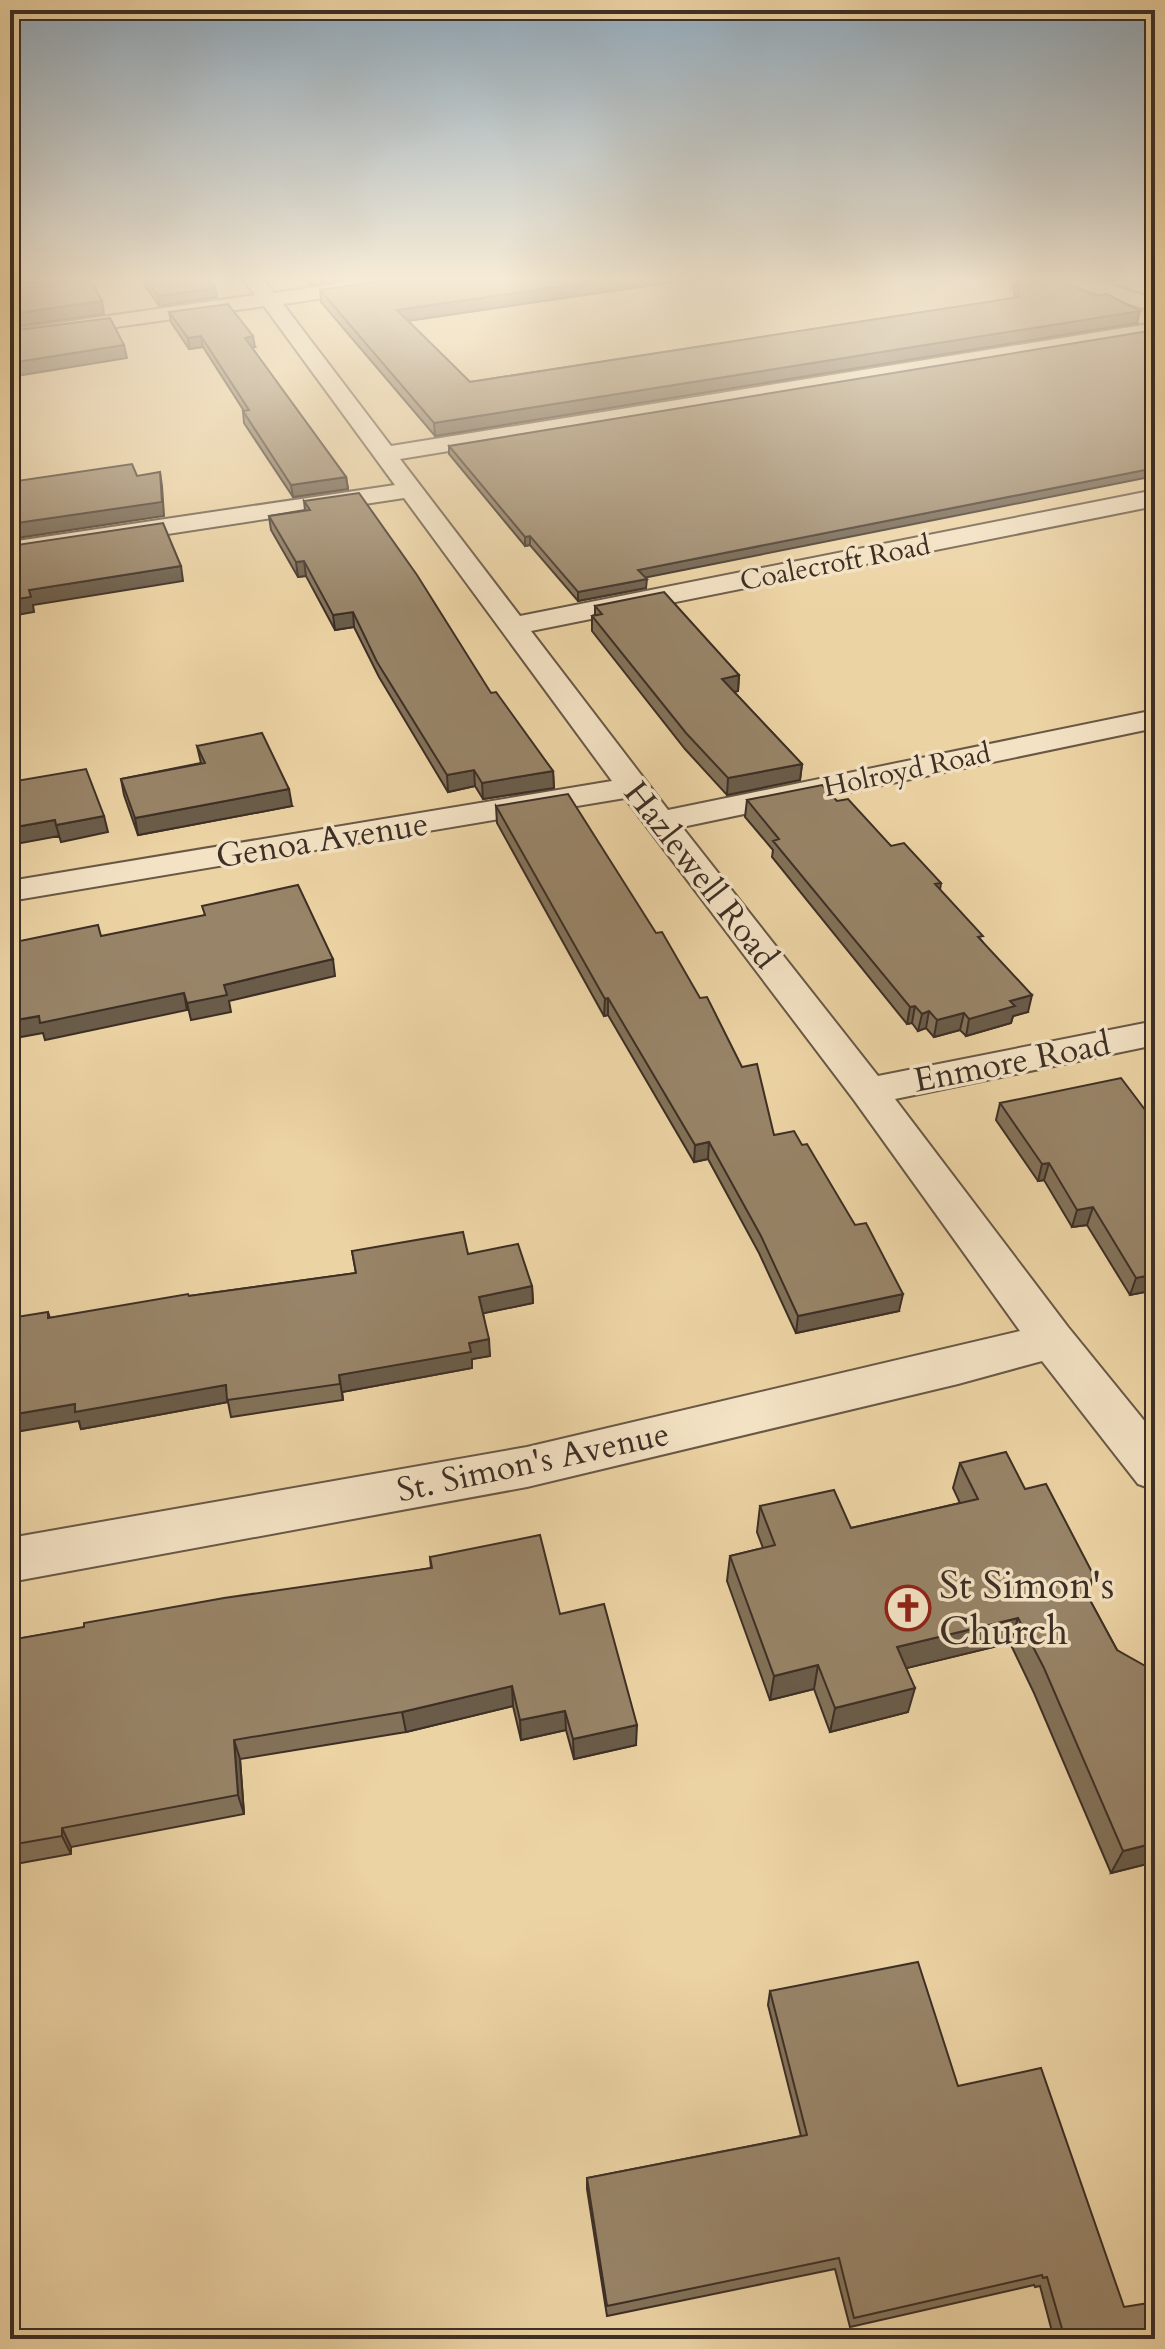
<svg xmlns="http://www.w3.org/2000/svg" width="1165" height="2349" viewBox="0 0 1165 2349" font-family="Cardo,serif">
	<rect width="100%" height="100%" fill="#ecd3a4"/>
	<filter id="stains"><feTurbulence type="fractalNoise" baseFrequency=".0025" numOctaves="4"/><feColorMatrix values="0 0 0 0 .2 0 0 0 0 .09 0 0 0 0 .02 0 0 0 .5 -.17"/></filter>
	<radialGradient id="worn" r=".72"><stop offset=".6" stop-color="#630" stop-opacity="0"/><stop offset="1" stop-color="#630" stop-opacity=".3"/></radialGradient>
	<g fill="none" stroke-linecap="round" stroke-linejoin="round">
		<g stroke="#695846" stroke-width="4">
			<path id="minor" d="M 242,277 L 262,277 L 274,293 L 385,277 L 439,277 L 429,283 L 283,304 L 391,446 L 1155,323 L 1155,335 L 400,459 L 520,616 L 1155,490 L 1155,506 L 531,631 L 668,810 L 1155,710 L 1155,728 L 682,827 L 878,1076 L 1155,1021 L 1155,1045 L 895,1099 L 1068,1327 L 1155,1434 L 1155,1490 L 1138,1484 L 1042,1361 L 958,1384 L 527,1487 L 10,1582 L 10,1538 L 527,1447 L 1020,1331 L 854,1100 L 625,798 L 10,901 L 10,881 L 612,781 L 404,498 L 10,558 L 10,542 L 395,485 L 264,306 L 10,342 L 10,330 L 255,295 Z
				M 1056,277 L 1087,277 L 1155,299 L 1155,312 L 1059,281 Z"/>
		</g>
		<use href="#minor" fill="#f3e2c4" fill-rule="evenodd"/>
	</g>
	<path fill="#837259" stroke="#3d2f26" stroke-width="2" d="M 139,277 L 207,277 L 217,297 L 159,306 Z
		M 707,277 L 408,321 L 470,382 L 1015,298 L 1012,277 L 1041,277 L 1137,323 L 435,436 L 321,302 L 320,290 Z
		M 169,312 L 255,347 L 252,348 L 346,477 L 348,489 L 293,497 L 244,423 L 243,411 L 244,411 L 203,347 L 189,349 L 171,322 Z
		M 449,446 L 645,577 L 646,588 L 578,601 L 530,545 L 525,546 L 449,454 Z
		M 304,501 L 491,693 L 553,771 L 554,788 L 483,799 L 475,786 L 448,792 L 379,677 L 354,627 L 335,630 L 306,576 L 298,577 L 271,530 L 269,516 L 305,510 Z
		M 595,606 L 739,675 L 738,691 L 734,692 L 802,764 L 800,780 L 727,795 L 685,749 L 592,631 L 592,616 L 595,615 Z
		M 197,746 L 292,806 L 138,835 L 124,795 L 121,779 L 201,763 Z
		M 747,800 L 837,801 L 891,846 L 941,883 L 940,890 L 982,941 L 1028,1012 L 1013,1016 L 1011,1023 L 966,1036 L 960,1030 L 934,1037 L 926,1028 L 918,1031 L 912,1023 L 907,1024 L 772,857 L 773,850 L 745,817 Z
		M 496,806 L 774,1135 L 899,1311 L 796,1333 L 759,1253 L 708,1159 L 694,1162 L 608,1015 L 604,1016 L 497,823 Z
		M 1000,1103 L 1155,1123 L 1155,1307 L 1145,1292 L 1130,1295 L 1087,1225 L 1072,1227 L 1044,1180 L 1038,1181 L 996,1120 Z
		M 352,1251 L 468,1254 L 532,1286 L 533,1303 L 483,1313 L 490,1356 L 472,1359 L 472,1368 L 342,1392 L 343,1400 L 231,1417 L 228,1402 L 81,1429 L 48,1312 L 50,1318 L 189,1296 L 356,1273 Z
		M 960,1463 L 1025,1489 L 1087,1595 L 1117,1650 L 1155,1680 L 1155,1862 L 1111,1873 L 1034,1693 L 1010,1643 L 906,1668 L 908,1712 L 830,1732 L 814,1689 L 770,1700 L 727,1581 L 730,1556 L 763,1548 L 757,1532 L 760,1506 L 851,1528 L 960,1503 L 953,1488 Z
		M 430,1557 L 560,1614 L 636,1745 L 574,1759 L 566,1730 L 521,1740 L 513,1706 L 406,1732 L 240,1759 L 244,1814 L 71,1847 L 71,1854 L 10,1865 L 10,1640 L 431,1568 Z
		M 770,1991 L 958,2086 L 1124,2307 L 1155,2339 L 1054,2339 L 1040,2286 L 1035,2287 L 1034,2285 L 850,2327 L 835,2269 L 607,2316 L 587,2189 L 587,2178 L 801,2136 L 768,2005 Z"/>
	<path fill="#6a5c49" stroke="#3d2f26" stroke-width="2" d="M 308,277 L 363,277 L 309,285 Z
		M 626,277 L 707,277 L 398,322 L 397,310 Z
		M 215,288 L 217,297 L 159,306 L 158,296 Z
		M 102,301 L 104,314 L 10,327 L 10,314 Z
		M 1140,311 L 1137,323 L 435,436 L 434,423 Z
		M 201,336 L 203,347 L 189,349 L 188,338 Z
		M 253,336 L 255,347 L 246,348 L 245,338 Z
		M 124,345 L 127,358 L 10,377 L 10,363 Z
		M 1155,468 L 1155,476 L 638,579 L 638,570 Z
		M 160,472 L 162,486 L 164,516 L 10,539 L 10,524 Z
		M 346,477 L 348,489 L 293,497 L 291,485 Z
		M 530,536 L 530,545 L 525,546 L 525,537 Z
		M 304,561 L 306,576 L 298,577 L 296,562 Z
		M 181,566 L 183,581 L 33,605 L 34,612 L 11,616 L 12,622 L 10,623 L 10,600 L 29,590 Z
		M 647,579 L 646,588 L 578,601 L 578,592 Z
		M 353,612 L 354,627 L 335,630 L 333,615 Z
		M 739,675 L 738,691 L 721,695 L 722,679 Z
		M 802,764 L 800,780 L 727,795 L 728,778 Z
		M 474,770 L 475,786 L 448,792 L 447,775 Z
		M 553,771 L 554,788 L 483,799 L 482,783 Z
		M 289,789 L 292,806 L 138,835 L 135,818 Z
		M 104,816 L 108,832 L 61,842 L 56,825 Z
		M 55,820 L 59,836 L 10,845 L 10,828 Z
		M 333,959 L 335,976 L 229,1001 L 231,1012 L 191,1020 L 187,1003 L 224,985 Z
		M 184,993 L 187,1010 L 45,1040 L 43,1033 L 10,1039 L 10,1021 Z
		M 1032,995 L 1028,1012 L 1013,1016 L 1011,1023 L 966,1036 L 969,1019 L 1010,1001 Z
		M 608,998 L 608,1015 L 604,1016 L 605,999 Z
		M 915,1006 L 912,1023 L 907,1024 L 910,1007 Z
		M 929,1011 L 926,1028 L 918,1031 L 922,1014 Z
		M 964,1013 L 960,1030 L 934,1037 L 937,1020 Z
		M 709,1142 L 708,1159 L 694,1162 L 695,1145 Z
		M 1049,1163 L 1044,1180 L 1038,1181 L 1042,1164 Z
		M 1093,1207 L 1087,1225 L 1072,1227 L 1077,1210 Z
		M 1151,1275 L 1145,1292 L 1130,1295 L 1136,1278 Z
		M 532,1286 L 533,1303 L 480,1314 L 479,1297 Z
		M 903,1294 L 899,1311 L 796,1333 L 798,1316 Z
		M 489,1339 L 490,1356 L 472,1359 L 472,1368 L 342,1392 L 343,1400 L 339,1375 L 469,1343 Z
		M 226,1385 L 228,1402 L 81,1429 L 79,1421 L 10,1433 L 10,1415 L 75,1404 Z
		M 1094,1576 L 1085,1601 L 1084,1589 Z
		M 1018,1618 L 1010,1643 L 891,1672 L 897,1647 Z
		M 818,1665 L 814,1689 L 770,1700 L 774,1676 Z
		M 512,1686 L 513,1706 L 406,1732 L 402,1712 Z
		M 915,1688 L 908,1712 L 830,1732 L 835,1708 Z
		M 565,1711 L 566,1730 L 521,1740 L 520,1720 Z
		M 637,1725 L 636,1745 L 574,1759 L 573,1739 Z
		M 234,1740 L 240,1759 L 244,1814 L 238,1795 Z
		M 62,1828 L 71,1847 L 71,1854 L 62,1836 Z
		M 1155,1843 L 1155,1862 L 1111,1873 L 1123,1851 Z"/>
	<path fill="#988468" stroke="#3d2f26" stroke-width="2" d="M 83,277 L 89,277 L 102,301 L 10,314 L 10,285 Z
		M 144,277 L 207,277 L 215,288 L 158,296 Z
		M 407,277 L 626,277 L 397,310 L 470,382 L 1019,297 L 1016,277 L 1041,277 L 1051,282 L 1063,280 L 1093,296 L 1107,294 L 1140,311 L 434,423 L 320,290 Z
		M 228,304 L 253,336 L 245,338 L 346,477 L 291,485 L 243,411 L 249,410 L 201,336 L 188,338 L 169,312 Z
		M 110,318 L 124,345 L 10,363 L 10,331 Z
		M 1155,330 L 1155,468 L 638,570 L 647,579 L 578,592 L 530,536 L 525,537 L 449,446 Z
		M 132,464 L 137,476 L 160,472 L 162,502 L 10,524 L 10,482 Z
		M 359,493 L 417,575 L 491,693 L 496,692 L 553,771 L 482,783 L 474,770 L 447,775 L 377,662 L 353,612 L 333,615 L 304,561 L 296,562 L 269,516 L 310,510 L 304,501 Z
		M 163,523 L 181,566 L 29,590 L 31,597 L 10,600 L 10,546 Z
		M 664,592 L 739,675 L 722,679 L 802,764 L 728,778 L 686,733 L 592,616 L 602,614 L 595,606 Z
		M 262,733 L 289,789 L 135,818 L 121,779 L 205,763 L 197,746 Z
		M 86,769 L 104,816 L 56,825 L 55,820 L 10,828 L 10,782 Z
		M 822,785 L 837,801 L 848,799 L 891,846 L 904,843 L 941,883 L 935,884 L 983,936 L 978,937 L 1032,995 L 1010,1001 L 1015,1006 L 969,1019 L 964,1013 L 937,1020 L 929,1011 L 922,1014 L 915,1006 L 910,1007 L 773,841 L 779,839 L 747,800 Z
		M 568,794 L 656,933 L 662,932 L 700,998 L 707,997 L 742,1067 L 757,1064 L 774,1135 L 794,1131 L 802,1145 L 807,1144 L 855,1225 L 866,1223 L 903,1294 L 798,1316 L 761,1236 L 709,1142 L 695,1145 L 608,998 L 605,999 L 496,806 Z
		M 298,885 L 333,959 L 224,985 L 227,995 L 187,1003 L 184,993 L 40,1023 L 39,1016 L 10,1021 L 10,943 L 98,925 L 101,936 L 205,915 L 202,906 Z
		M 1121,1078 L 1155,1123 L 1155,1280 L 1151,1275 L 1136,1278 L 1093,1207 L 1077,1210 L 1049,1163 L 1042,1164 L 1000,1103 Z
		M 463,1232 L 468,1254 L 518,1244 L 532,1286 L 479,1297 L 489,1339 L 469,1343 L 471,1352 L 339,1375 L 340,1384 L 227,1400 L 226,1385 L 75,1412 L 75,1404 L 10,1415 L 10,1318 L 48,1312 L 48,1318 L 188,1294 L 189,1296 L 356,1273 L 352,1251 Z
		M 1006,1452 L 1025,1489 L 1046,1484 L 1094,1576 L 1084,1589 L 1117,1650 L 1147,1667 L 1155,1680 L 1155,1843 L 1123,1851 L 1044,1668 L 1018,1618 L 897,1647 L 915,1688 L 835,1708 L 818,1665 L 774,1676 L 730,1556 L 775,1545 L 760,1506 L 834,1490 L 851,1528 L 978,1499 L 960,1463 Z
		M 540,1535 L 560,1614 L 604,1604 L 637,1725 L 573,1739 L 565,1711 L 520,1720 L 512,1686 L 402,1712 L 234,1740 L 238,1795 L 62,1828 L 62,1836 L 10,1845 L 10,1640 L 84,1627 L 84,1623 L 224,1598 L 432,1568 L 430,1557 Z
		M 918,1962 L 958,2086 L 1041,2068 L 1124,2307 L 1155,2302 L 1155,2339 L 1065,2339 L 1047,2277 L 1043,2278 L 1042,2275 L 854,2318 L 839,2258 L 607,2306 L 587,2178 L 807,2135 L 770,1991 Z"/>
	<linearGradient id="sky" x2="0" y2="1"><stop stop-color="#91aabc"/><stop offset="0.46" stop-color="#f6ebd6"/><stop offset="1" stop-color="#f6ebd6" stop-opacity="0"/></linearGradient>
	<rect width="1165" height="606" fill="url(#sky)"/>
	<defs>
		<g id="church-ring" transform="scale(2.3)"><circle r="9.5" fill="#f3e2c4" stroke="#8f2418" stroke-width="1.5"/><path d="M-1.2-6h2.4v3.5h3.3v2.4h-3.3V6h-2.4V-.1h-3.3v-2.4h3.3Z" fill="#8f2418"/></g>
	</defs>
	<g fill-rule="evenodd">
		<use href="#church-ring" x="908" y="1608"/>
	</g>
	<g text-anchor="middle" dominant-baseline="central" stroke-width="7" stroke-linejoin="round" paint-order="stroke">
		<g font-size="28" fill="#3d2f26" stroke="#f3e2c4">
			<text transform="translate(835 563) rotate(-11)">Coalecroft Road</text>
			<text transform="translate(907 770) rotate(-12)">Holroyd Road</text>
		</g>
		<g font-size="34" fill="#3d2f26" stroke="#f3e2c4">
			<text transform="translate(322 840) rotate(-9)">Genoa Avenue</text>
			<text transform="translate(701 875) rotate(52)">Hazlewell Road</text>
			<text transform="translate(1012 1062) rotate(-11)">Enmore Road</text>
			<text transform="translate(533 1462) rotate(-12)">St. Simon's Avenue</text>
		</g>
		<g font-size="40" fill="#3d2f26" stroke="#f3e2c4" text-anchor="start">
			<text x="939" y="1585">St Simon's<tspan x="939" dy="46">Church</tspan></text>
		</g>
	</g>
	<rect width="1165" height="2349" fill="none" stroke="#ecd3a4" stroke-width="40"/>
	<rect x="12" y="12" width="1141" height="2325" fill="none" stroke="#3d2f26" stroke-width="4"/>
	<rect x="20" y="20" width="1125" height="2309" fill="none" stroke="#3d2f26" stroke-width="2"/>
	<rect width="100%" height="100%" filter="url(#stains)"/>
	<rect width="100%" height="100%" fill="url(#worn)"/>
</svg>
